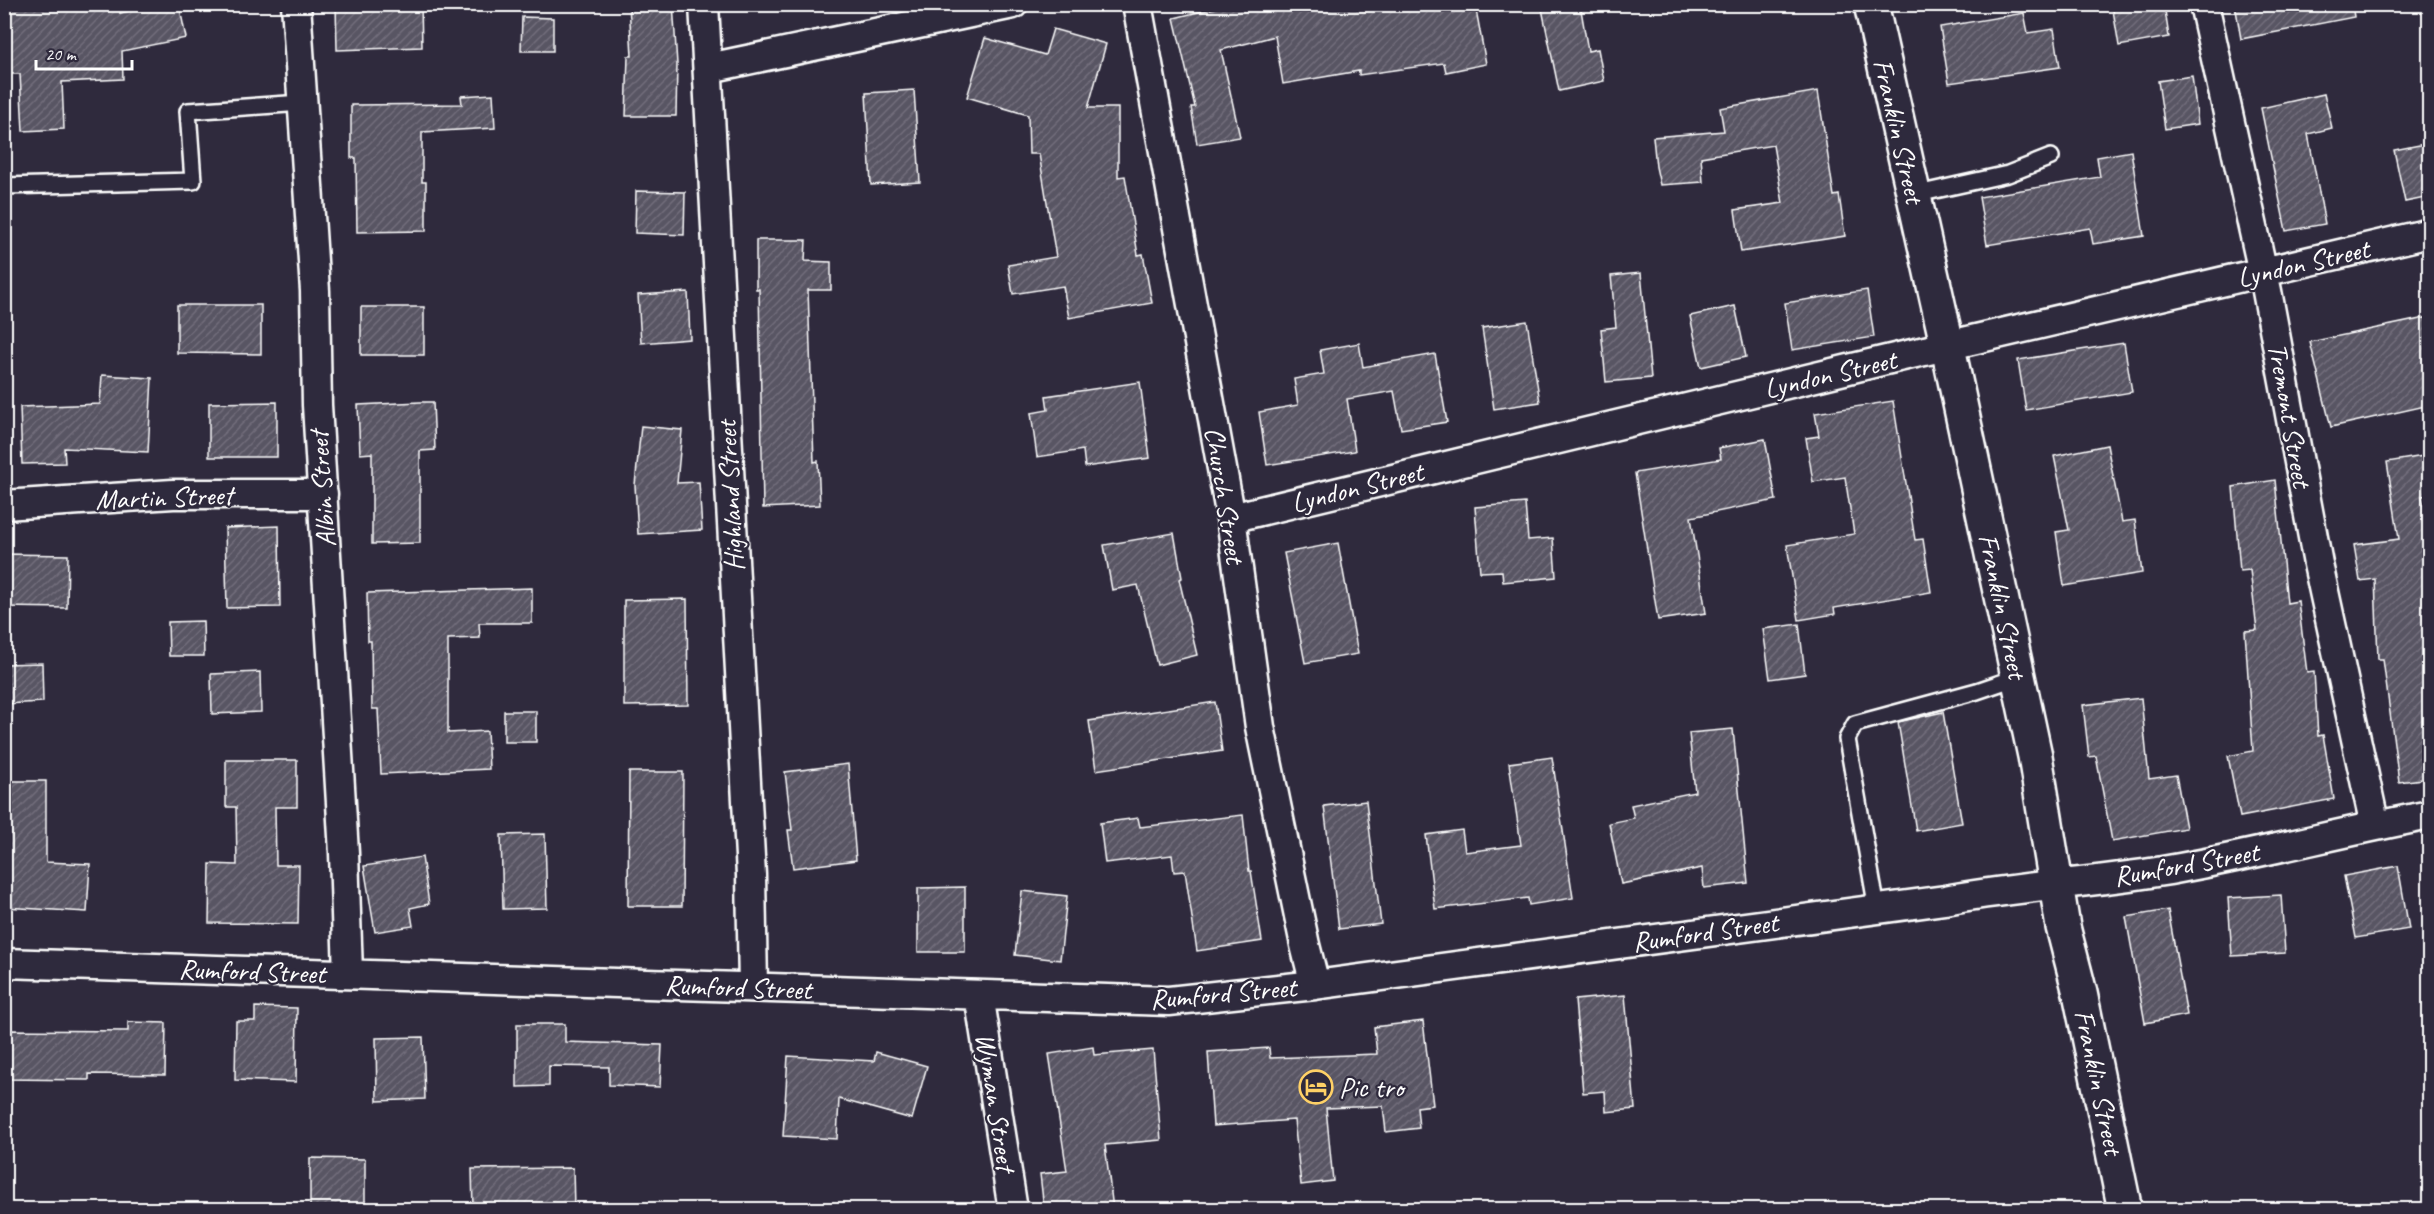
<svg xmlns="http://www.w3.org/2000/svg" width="2434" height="1214" viewBox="0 0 2434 1214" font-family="Caveat,sans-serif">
	<defs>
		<pattern id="building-hatch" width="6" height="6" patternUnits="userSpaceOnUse" patternTransform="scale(1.5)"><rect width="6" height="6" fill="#595564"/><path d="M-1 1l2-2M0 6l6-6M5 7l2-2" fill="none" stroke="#726e7b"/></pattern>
	</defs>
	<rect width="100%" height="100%" fill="#2f2a3d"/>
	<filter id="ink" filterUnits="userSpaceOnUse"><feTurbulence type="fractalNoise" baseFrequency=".0167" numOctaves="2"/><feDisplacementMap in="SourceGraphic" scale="12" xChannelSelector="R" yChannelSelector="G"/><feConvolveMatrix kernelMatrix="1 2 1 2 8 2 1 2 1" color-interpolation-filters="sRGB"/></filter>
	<g filter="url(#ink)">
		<path fill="url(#building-hatch)" stroke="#fff" stroke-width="1.5" d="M 4,4 L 120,4 L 120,13 L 162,4 L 179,4 L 186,38 L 122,51 L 123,79 L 62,82 L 64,129 L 23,131 L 20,74 L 4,74 Z
			M 336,4 L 421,4 L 422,47 L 337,50 Z
			M 629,4 L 673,4 L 677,64 L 676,116 L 626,116 L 628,56 L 632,56 Z
			M 1231,4 L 1475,4 L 1486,64 L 1446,72 L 1444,63 L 1359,75 L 1359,71 L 1283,84 L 1275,36 L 1221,50 L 1240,137 L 1197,144 L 1191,107 L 1195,107 L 1174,18 Z
			M 1541,4 L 1580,4 L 1588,51 L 1598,49 L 1604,81 L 1559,91 Z
			M 2112,4 L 2164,4 L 2169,37 L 2119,46 Z
			M 2235,4 L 2352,4 L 2354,17 L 2241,39 Z
			M 2024,13 L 2028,33 L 2054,29 L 2060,67 L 1949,83 L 1940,27 Z
			M 522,17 L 553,18 L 553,51 L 521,51 Z
			M 1053,29 L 1106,44 L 1088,108 L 1118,108 L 1118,177 L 1125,176 L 1138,255 L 1143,254 L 1152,303 L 1069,318 L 1063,286 L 1013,294 L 1008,265 L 1056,257 L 1039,154 L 1029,154 L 1028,115 L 967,97 L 985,38 L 1045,55 Z
			M 2192,76 L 2198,124 L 2165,129 L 2158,81 Z
			M 914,90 L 920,182 L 871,185 L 866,93 Z
			M 1818,91 L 1834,196 L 1839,195 L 1845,236 L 1741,252 L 1735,210 L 1783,203 L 1773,145 L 1701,157 L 1703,182 L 1660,185 L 1656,167 L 1653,137 L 1724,131 L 1720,108 Z
			M 493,94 L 495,128 L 422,132 L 422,182 L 426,182 L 426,231 L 357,232 L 356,158 L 351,158 L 351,105 L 462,104 L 461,96 Z
			M 2324,94 L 2332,128 L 2308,134 L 2325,224 L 2286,231 L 2261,108 Z
			M 2430,143 L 2430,197 L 2405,202 L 2394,150 Z
			M 2131,151 L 2144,236 L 2093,244 L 2090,228 L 1987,245 L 1979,197 L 2100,177 L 2097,157 Z
			M 636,191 L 685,192 L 684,235 L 635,233 Z
			M 756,240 L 806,240 L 805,261 L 831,262 L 831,290 L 808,290 L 814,462 L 818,461 L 820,505 L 763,508 L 759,289 L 756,289 Z
			M 1641,273 L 1651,378 L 1606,382 L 1601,329 L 1616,327 L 1611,276 Z
			M 1867,290 L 1874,337 L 1792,350 L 1785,303 Z
			M 688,292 L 690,339 L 641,343 L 638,295 Z
			M 177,305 L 261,305 L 261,354 L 177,353 Z
			M 1735,306 L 1746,357 L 1701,367 L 1690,316 Z
			M 361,307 L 424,307 L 424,355 L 361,355 Z
			M 2430,317 L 2430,405 L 2331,427 L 2310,342 Z
			M 1527,321 L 1540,402 L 1494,409 L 1482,328 Z
			M 1359,343 L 1363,367 L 1435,354 L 1447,422 L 1401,429 L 1394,391 L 1347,399 L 1355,451 L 1267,465 L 1259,412 L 1298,405 L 1294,379 L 1324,374 L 1320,350 Z
			M 2124,343 L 2132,392 L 2026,410 L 2018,360 Z
			M 102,375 L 152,378 L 148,452 L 64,448 L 65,463 L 22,464 L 20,407 L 100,404 Z
			M 1140,382 L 1150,458 L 1085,467 L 1083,450 L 1037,457 L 1031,413 L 1048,410 L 1046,396 Z
			M 1893,401 L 1915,540 L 1923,539 L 1931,592 L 1834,608 L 1835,614 L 1799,620 L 1787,545 L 1854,534 L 1845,477 L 1813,482 L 1806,438 L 1819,436 L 1815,413 Z
			M 277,402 L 277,457 L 209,457 L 209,403 Z
			M 420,402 L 433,402 L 435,450 L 420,451 L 420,543 L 372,544 L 372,453 L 360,454 L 358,405 Z
			M 641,426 L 682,430 L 677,483 L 699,482 L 702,530 L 638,534 L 635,485 Z
			M 1765,439 L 1776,500 L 1691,517 L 1706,613 L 1658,620 L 1635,473 L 1721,459 L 1719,448 Z
			M 2107,445 L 2122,522 L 2135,520 L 2142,573 L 2064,586 L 2056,532 L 2069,530 L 2054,456 Z
			M 2430,455 L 2430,495 L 2422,496 L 2430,544 L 2430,778 L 2399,782 L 2383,659 L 2378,659 L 2375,579 L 2360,581 L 2354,545 L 2399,539 L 2387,462 Z
			M 2275,480 L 2287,603 L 2298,601 L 2307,673 L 2314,672 L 2318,736 L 2323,735 L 2334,799 L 2240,817 L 2228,756 L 2253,751 L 2245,631 L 2257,630 L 2250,570 L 2240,571 L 2233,487 Z
			M 1525,503 L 1528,540 L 1553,538 L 1556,577 L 1503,582 L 1502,571 L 1480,572 L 1475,507 Z
			M 279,526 L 280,607 L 227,608 L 225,528 Z
			M 1174,533 L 1182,578 L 1179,579 L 1197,655 L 1157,665 L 1138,585 L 1112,590 L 1104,545 Z
			M 1338,543 L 1358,654 L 1305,663 L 1284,553 Z
			M 4,554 L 68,555 L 67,608 L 4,607 Z
			M 532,588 L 532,623 L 479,623 L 480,638 L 448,639 L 448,733 L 487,731 L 489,769 L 381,774 L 378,709 L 372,709 L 371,641 L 368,641 L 367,593 Z
			M 687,599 L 688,705 L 624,706 L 624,600 Z
			M 203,621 L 204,656 L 169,656 L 168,622 Z
			M 1799,624 L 1805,674 L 1770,679 L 1763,629 Z
			M 42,663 L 43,702 L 4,704 L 4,664 Z
			M 260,672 L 261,712 L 212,714 L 211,674 Z
			M 2141,698 L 2149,779 L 2176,775 L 2186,828 L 2112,841 L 2096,756 L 2089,757 L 2083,705 Z
			M 1215,702 L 1222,751 L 1096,770 L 1089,721 Z
			M 504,711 L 536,711 L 536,742 L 504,742 Z
			M 1943,712 L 1962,823 L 1916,831 L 1898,722 Z
			M 1733,729 L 1748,883 L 1704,888 L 1702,868 L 1621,884 L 1609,823 L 1634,818 L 1631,805 L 1695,792 L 1689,733 Z
			M 1552,757 L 1573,898 L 1529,905 L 1528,898 L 1435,909 L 1426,835 L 1462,830 L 1465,852 L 1521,845 L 1509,763 Z
			M 226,760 L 297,760 L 297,807 L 275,807 L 276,865 L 299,865 L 298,924 L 209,923 L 210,864 L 237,865 L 236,807 L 226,807 Z
			M 848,764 L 856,860 L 793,868 L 788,830 L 792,830 L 785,772 Z
			M 629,772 L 683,772 L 682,906 L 628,906 Z
			M 4,781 L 46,781 L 46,862 L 90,864 L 87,912 L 4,907 Z
			M 1366,801 L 1381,924 L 1339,929 L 1324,806 Z
			M 1243,815 L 1249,871 L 1251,871 L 1262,941 L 1197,951 L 1185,871 L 1174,872 L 1172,855 L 1105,863 L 1100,823 L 1138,818 L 1140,827 Z
			M 545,834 L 547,908 L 503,909 L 501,835 Z
			M 422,857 L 429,904 L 410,908 L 413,926 L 375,932 L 364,866 Z
			M 2398,866 L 2409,929 L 2356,938 L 2344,876 Z
			M 965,887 L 965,952 L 918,952 L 918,888 Z
			M 1022,891 L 1067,896 L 1060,960 L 1015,955 Z
			M 2281,895 L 2285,953 L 2232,956 L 2228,898 Z
			M 2168,910 L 2187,1015 L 2145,1023 L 2126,917 Z
			M 1625,995 L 1635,1109 L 1606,1112 L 1605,1091 L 1583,1093 L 1575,1000 Z
			M 255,1007 L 297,1008 L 296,1082 L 235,1080 L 236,1021 L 255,1021 Z
			M 1423,1021 L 1433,1105 L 1417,1107 L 1419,1128 L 1386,1132 L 1383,1106 L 1326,1108 L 1333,1181 L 1301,1185 L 1294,1120 L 1213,1126 L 1208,1052 L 1269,1048 L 1270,1058 L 1377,1054 L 1374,1027 Z
			M 128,1022 L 166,1023 L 165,1075 L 89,1074 L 89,1080 L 4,1079 L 4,1030 L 128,1031 Z
			M 517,1024 L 565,1024 L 565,1042 L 662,1045 L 660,1087 L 609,1085 L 609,1067 L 549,1066 L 549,1086 L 517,1087 Z
			M 423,1037 L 425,1099 L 377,1101 L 376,1038 Z
			M 1093,1047 L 1094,1055 L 1153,1050 L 1161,1140 L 1105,1145 L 1113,1209 L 1044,1209 L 1040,1174 L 1067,1171 L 1049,1054 Z
			M 876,1052 L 927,1066 L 912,1119 L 839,1099 L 837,1139 L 783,1136 L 788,1056 L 874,1061 Z
			M 310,1158 L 365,1159 L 365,1209 L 310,1209 Z
			M 573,1168 L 574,1209 L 473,1209 L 472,1169 Z"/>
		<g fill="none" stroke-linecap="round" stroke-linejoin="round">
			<g stroke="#fff" stroke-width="20">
				<path id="lane" d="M 4,186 L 193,181 L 188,111 L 302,103
					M 1913,195 L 2008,174 L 2051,157
					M 1877,909 L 1847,739 L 1855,724 L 1977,691 L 2018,677"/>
			</g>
			<g stroke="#fff" stroke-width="33">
				<path id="street" d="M 296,4 L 315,291 L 317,405 L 344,853 L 348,974
					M 704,4 L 751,875 L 753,987
					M 1137,4 L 1231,518 L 1260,727 L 1305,945 L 1315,985
					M 2204,4 L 2267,291 L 2318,564 L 2375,826
					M 709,68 L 1013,4
					M 4,505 L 173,494 L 323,494
					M 1231,518 L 1886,360 L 2430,233
					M 4,963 L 1169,1001 L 1315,985 L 1945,900 C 2022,885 2102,883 2180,868 C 2263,853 2346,831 2430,815
					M 979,995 L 1013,1210"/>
			</g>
			<g stroke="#fff" stroke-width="38">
				<path id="secondary" d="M 1871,4 L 1952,366 L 2035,756 L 2063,927 L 2080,993 L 2125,1210"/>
			</g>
			<use href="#lane" stroke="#2f2a3d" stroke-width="15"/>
			<use href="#street" stroke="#2f2a3d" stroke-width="28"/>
			<use href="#secondary" stroke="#2f2a3d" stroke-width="33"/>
		</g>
	</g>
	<defs>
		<g id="hotel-ring" transform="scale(1.725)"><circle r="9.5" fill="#2f2a3d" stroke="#ffd166" stroke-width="1.5"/><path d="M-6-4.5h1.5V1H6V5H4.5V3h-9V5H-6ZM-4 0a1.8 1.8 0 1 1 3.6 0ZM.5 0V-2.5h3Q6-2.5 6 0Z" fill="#ffd166"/></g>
	</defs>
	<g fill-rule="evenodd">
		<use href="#hotel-ring" x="1316" y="1087"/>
	</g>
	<g text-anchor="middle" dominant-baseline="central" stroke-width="4.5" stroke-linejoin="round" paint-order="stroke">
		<g font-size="28" fill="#fff" stroke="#2f2a3d">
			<text transform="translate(1899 131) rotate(77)">Franklin Street</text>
			<text transform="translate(2303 263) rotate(-13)">Lyndon Street</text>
			<text transform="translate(1830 374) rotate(-13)">Lyndon Street</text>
			<text transform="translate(2290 415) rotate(80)">Tremont Street</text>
			<text transform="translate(1357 487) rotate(-14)">Lyndon Street</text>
			<text transform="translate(322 489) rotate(-94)">Albin Street</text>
			<text transform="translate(1225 495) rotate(81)">Church Street</text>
			<text transform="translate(730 496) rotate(-93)">Highland Street</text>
			<text transform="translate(164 497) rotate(-2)">Martin Street</text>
			<text transform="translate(2003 606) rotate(78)">Franklin Street</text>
			<text transform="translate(2186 864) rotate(-10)">Rumford Street</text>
			<text transform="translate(1705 932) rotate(-8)">Rumford Street</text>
			<text transform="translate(252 971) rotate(2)">Rumford Street</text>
			<text transform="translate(738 987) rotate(2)">Rumford Street</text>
			<text transform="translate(1223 993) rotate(-5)">Rumford Street</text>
			<text transform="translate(2099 1082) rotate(78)">Franklin Street</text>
			<text transform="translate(996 1102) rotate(81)">Wyman Street</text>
		</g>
		<g font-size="28" fill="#fff" stroke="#2f2a3d" text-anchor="start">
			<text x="1339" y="1087">Pic tro</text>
		</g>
	</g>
	<rect width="2434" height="1214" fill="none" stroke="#2f2a3d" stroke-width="24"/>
	<rect x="12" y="12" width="2410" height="1190" fill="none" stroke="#fff" stroke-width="2" filter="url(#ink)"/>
	<path d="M36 60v9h96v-9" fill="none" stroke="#ffffff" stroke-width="3"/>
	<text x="45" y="60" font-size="18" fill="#ffffff" stroke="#2f2a3d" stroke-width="4.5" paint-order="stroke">20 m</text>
</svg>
